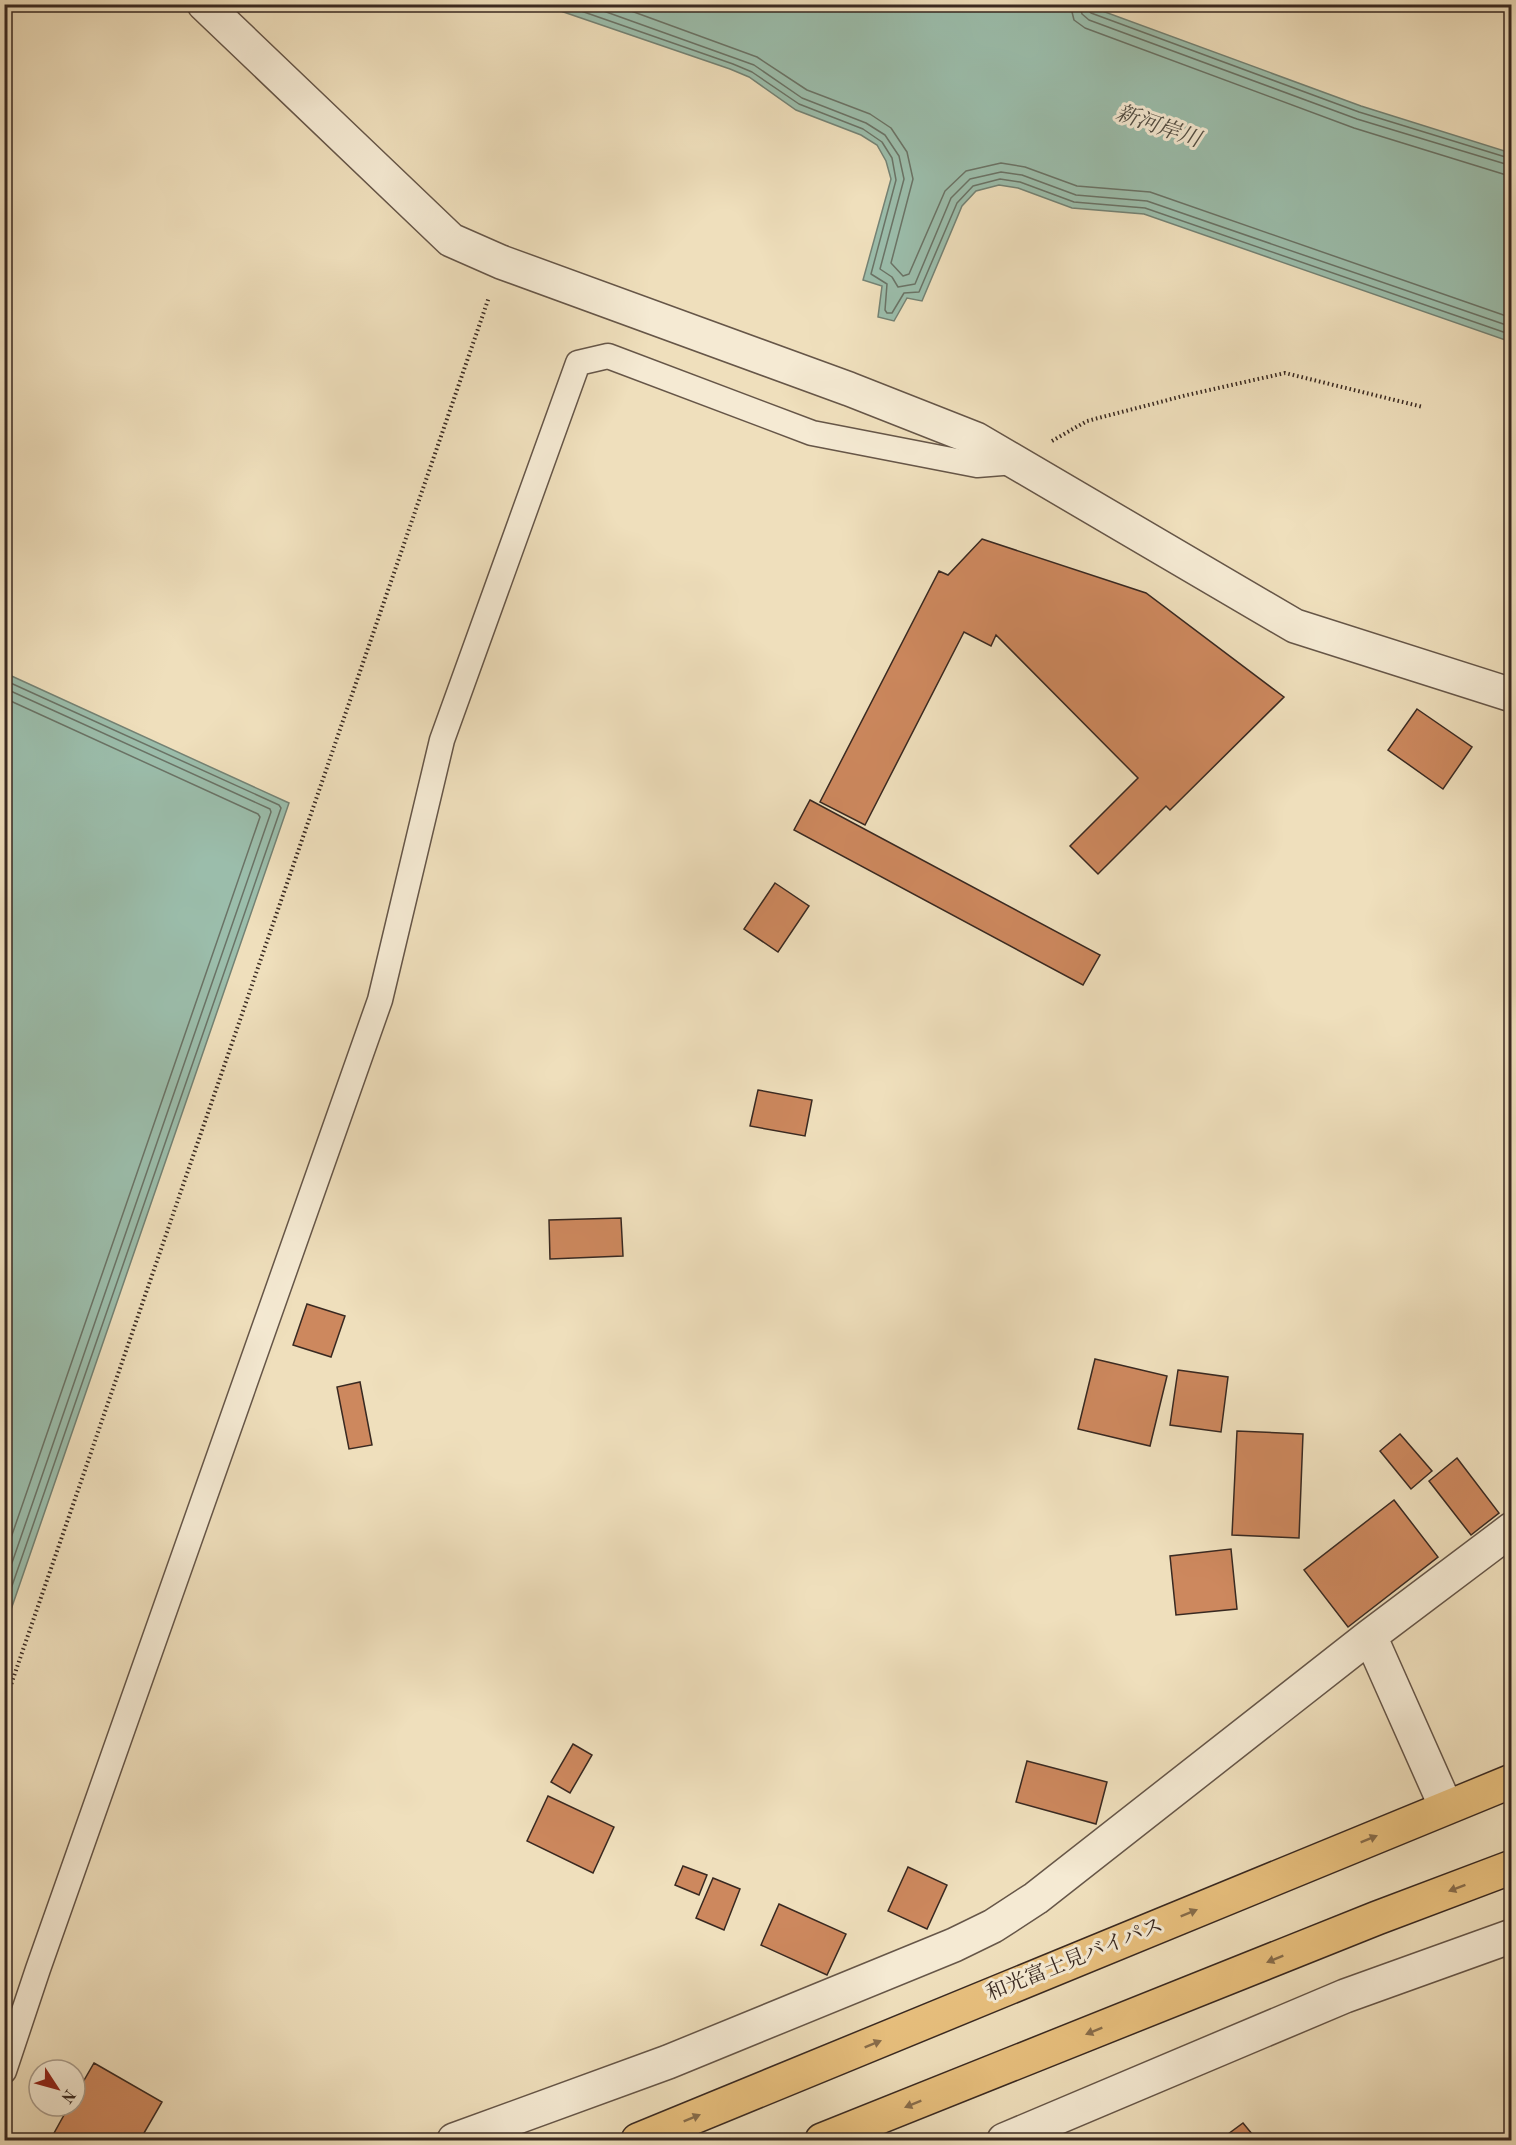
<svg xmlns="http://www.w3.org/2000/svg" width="1516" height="2145" viewBox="0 0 1516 2145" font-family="'Old Standard TT','Noto Serif JP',serif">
	<rect width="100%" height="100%" fill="#efdfbc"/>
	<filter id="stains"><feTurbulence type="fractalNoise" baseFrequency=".00333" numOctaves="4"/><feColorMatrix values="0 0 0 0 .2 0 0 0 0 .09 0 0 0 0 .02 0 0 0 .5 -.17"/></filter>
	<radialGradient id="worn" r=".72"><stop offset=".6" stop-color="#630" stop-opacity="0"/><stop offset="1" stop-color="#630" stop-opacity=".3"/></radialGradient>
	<path fill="#9bbdab" stroke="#748274" stroke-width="1.5" d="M 543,5 L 1086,5 L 1361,106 L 1511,153 L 1511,342 L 1144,214 L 1072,208 L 1018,188 L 999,185 L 976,191 L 962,206 L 922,301 L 907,298 L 894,321 L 878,317 L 882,286 L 863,280 L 891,179 L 886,161 L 877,145 L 861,135 L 796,110 L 749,77 L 730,69 Z
		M 5,673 L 289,803 L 5,1627 Z"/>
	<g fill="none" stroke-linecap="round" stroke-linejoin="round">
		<path stroke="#6a7366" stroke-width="1.5" d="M 561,4 L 733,64 L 752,72 L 799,104 L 863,129 L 882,142 L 892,158 L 896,180 L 871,274 L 887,284 L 885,310 L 887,313 L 892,313 L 904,293 L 919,292 L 957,203 L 973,186 L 1000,179 L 1020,182 L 1074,202 L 1145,208 L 1512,335
			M 584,4 L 754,65 L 802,98 L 866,123 L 885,135 L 899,156 L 904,179 L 880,269 L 892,277 L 898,287 L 915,284 L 951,198 L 970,179 L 1001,172 L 1022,175 L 1076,195 L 1147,201 L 1512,327
			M 612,4 L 757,57 L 807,90 L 870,114 L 891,128 L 907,152 L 913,179 L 891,263 L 903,276 L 909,274 L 945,191 L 966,171 L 1001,163 L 1025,167 L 1077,186 L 1150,192 L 1512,318
			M 1070,4 L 1074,20 L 1085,28 L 1354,128 L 1503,174 L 1512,175
			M 1079,4 L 1082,14 L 1089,20 L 1357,119 L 1512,166
			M 1087,4 L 1088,10 L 1091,13 L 1359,112 L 1512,159
			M 4,680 L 279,805 L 281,808 L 4,1609
			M 4,688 L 270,809 L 271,812 L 4,1586
			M 4,698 L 258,814 L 260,817 L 4,1558"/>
	</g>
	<path fill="#cd885e" stroke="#392921" stroke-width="1.5" d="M 982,539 L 1146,593 L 1284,697 L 1170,810 L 1166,806 L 1098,874 L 1070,846 L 1138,778 L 996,635 L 991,646 L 964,632 L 865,825 L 820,802 L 939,571 L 948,575 Z
		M 1417,709 L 1472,747 L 1443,789 L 1388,750 Z
		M 810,800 L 1100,955 L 1083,985 L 794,830 Z
		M 775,883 L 809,906 L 778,952 L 744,929 Z
		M 758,1090 L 812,1100 L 805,1136 L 750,1126 Z
		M 621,1218 L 623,1256 L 550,1259 L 549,1220 Z
		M 307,1304 L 345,1316 L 331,1357 L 293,1345 Z
		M 1095,1359 L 1167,1376 L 1150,1446 L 1078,1429 Z
		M 1178,1370 L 1228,1377 L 1221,1432 L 1170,1425 Z
		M 360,1382 L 372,1445 L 349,1449 L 337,1387 Z
		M 1237,1431 L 1303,1434 L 1299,1538 L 1232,1535 Z
		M 1400,1434 L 1432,1471 L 1411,1489 L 1380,1451 Z
		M 1457,1458 L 1499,1513 L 1471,1535 L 1429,1481 Z
		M 1394,1500 L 1438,1557 L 1348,1627 L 1304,1570 Z
		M 1231,1549 L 1237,1609 L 1176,1615 L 1170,1556 Z
		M 573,1744 L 592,1755 L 570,1793 L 551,1782 Z
		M 1027,1761 L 1107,1782 L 1096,1824 L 1016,1802 Z
		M 548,1796 L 614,1827 L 593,1873 L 527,1841 Z
		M 683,1866 L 707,1875 L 699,1895 L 675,1885 Z
		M 908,1867 L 947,1885 L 927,1929 L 888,1911 Z
		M 713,1878 L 740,1889 L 724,1930 L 696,1918 Z
		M 779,1904 L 846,1934 L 827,1975 L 761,1945 Z
		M 94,2063 L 162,2102 L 140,2140 L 62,2140 L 53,2135 L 69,2106 L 75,2106 L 75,2096 Z
		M 1243,2123 L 1257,2140 L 1220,2140 Z"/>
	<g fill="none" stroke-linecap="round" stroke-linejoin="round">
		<g stroke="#665648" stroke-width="27">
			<path id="service" d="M 4,2071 L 38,1969 L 380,1000 L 442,740 L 578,363 L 608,356 L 812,433 L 977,465 L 1015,462"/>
		</g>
		<g stroke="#665648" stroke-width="36">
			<path id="minor" d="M 204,4 L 451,240 L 501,262 L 849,389 L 976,439 L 1295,626 L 1512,695
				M 1370,1636 L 1446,1807
				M 454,2140 L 668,2062 L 954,1945 L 993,1926 L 1036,1898 L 1370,1636 L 1512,1529
				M 1004,2140 L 1345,1996 L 1512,1936"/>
		</g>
		<g stroke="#392921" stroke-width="36">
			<path id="trunk" d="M 638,2140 L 1512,1781
				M 822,2140 L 1377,1918 L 1512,1867"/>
		</g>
		<path stroke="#392921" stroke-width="4" stroke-dasharray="1.5 3" stroke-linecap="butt" d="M 1052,441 L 1087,421 L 1187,395 L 1285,373 L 1423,407
			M 4,1705 L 489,297"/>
		<use href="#service" stroke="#f5ead3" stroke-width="24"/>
		<use href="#minor" stroke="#f5ead3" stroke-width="33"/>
		<use href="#trunk" stroke="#e8c07e" stroke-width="33"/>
	</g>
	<defs><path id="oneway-solid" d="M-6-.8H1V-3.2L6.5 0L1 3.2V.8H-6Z" transform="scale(1.5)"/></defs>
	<g fill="#886d4b">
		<use href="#oneway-solid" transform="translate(1369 1839) rotate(-22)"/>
		<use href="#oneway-solid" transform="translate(1457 1888) rotate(159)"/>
		<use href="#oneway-solid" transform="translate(1189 1913) rotate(-22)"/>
		<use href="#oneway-solid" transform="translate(1275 1959) rotate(158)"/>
		<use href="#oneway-solid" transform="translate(1094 2031) rotate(158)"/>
		<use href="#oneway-solid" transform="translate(873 2044) rotate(-22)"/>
		<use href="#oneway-solid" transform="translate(913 2104) rotate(158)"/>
		<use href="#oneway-solid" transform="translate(692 2118) rotate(-22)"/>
	</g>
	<g text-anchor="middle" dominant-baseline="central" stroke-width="6" stroke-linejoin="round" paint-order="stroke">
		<g font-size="21" fill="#392921" stroke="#f5ead3">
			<text transform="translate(1075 1960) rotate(-22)">和光富士見バイパス</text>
		</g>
		<g font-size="22" font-style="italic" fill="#524e44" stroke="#f5ead3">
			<text transform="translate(1158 127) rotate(19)">新河岸川</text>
		</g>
	</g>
	<rect width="1516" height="2145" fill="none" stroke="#efdfbc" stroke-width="24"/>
	<rect x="6" y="6" width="1504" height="2133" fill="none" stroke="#392921" stroke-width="3"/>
	<rect x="12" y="12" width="1492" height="2121" fill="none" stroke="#392921" stroke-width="1.5"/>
	<g transform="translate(57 2088) rotate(126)"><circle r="28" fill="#f5ead3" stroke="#aa9d8c" stroke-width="1.5"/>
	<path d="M0-4.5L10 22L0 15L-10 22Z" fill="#8f2418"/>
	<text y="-9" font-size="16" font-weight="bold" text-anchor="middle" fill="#392921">N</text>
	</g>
	<rect width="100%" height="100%" filter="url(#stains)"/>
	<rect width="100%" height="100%" fill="url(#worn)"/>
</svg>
